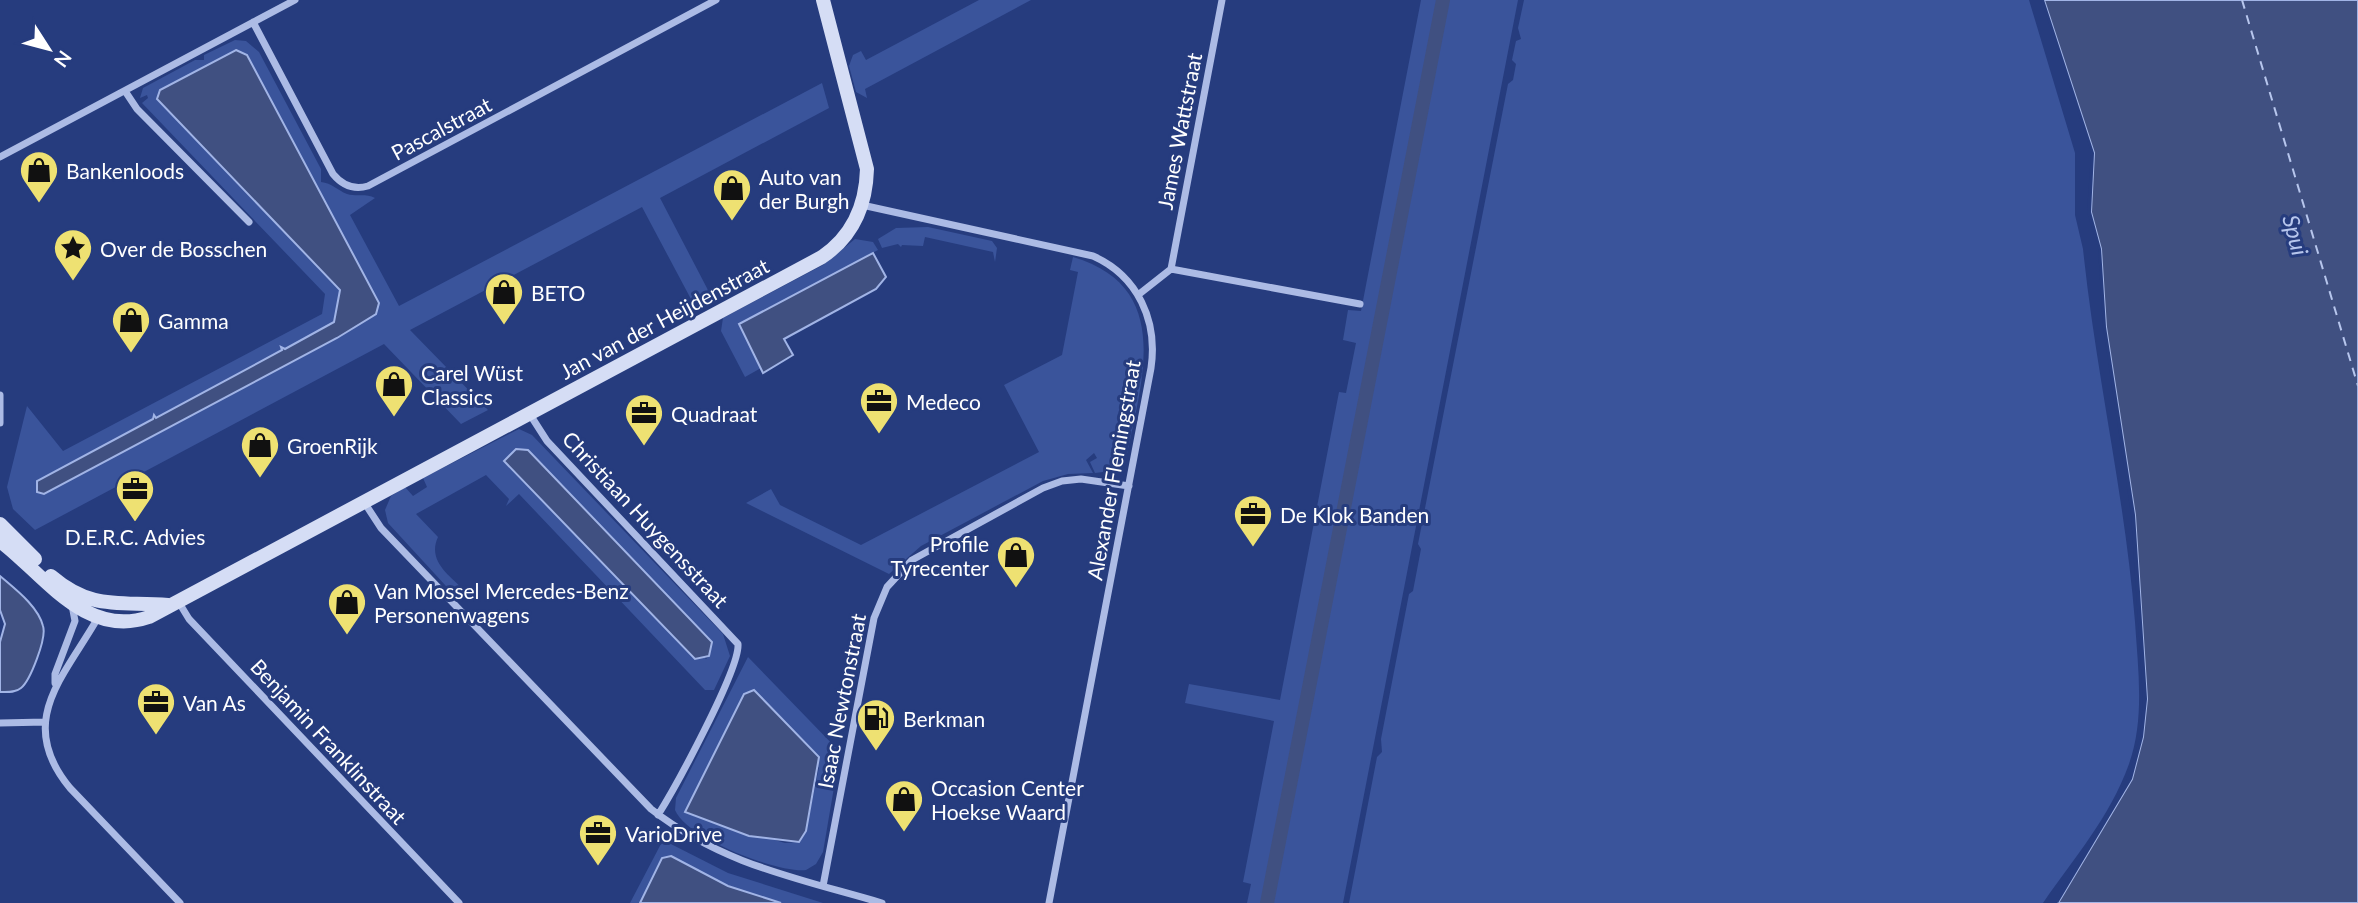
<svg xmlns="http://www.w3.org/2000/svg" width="2358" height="903" viewBox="0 0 2358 903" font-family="Lato,sans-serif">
	<rect width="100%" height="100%" fill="#263c7e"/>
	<path fill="#3a549b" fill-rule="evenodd" d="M 979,0 L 1031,0 L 865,89 L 867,98 L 856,92 L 849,66 L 853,55 L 861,51 L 866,60 Z
		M 1421,0 L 1518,0 L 1343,903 L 1247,903 L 1251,884 L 1243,882 L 1274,721 L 1185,703 L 1189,684 L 1280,700 L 1339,392 L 1346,393 L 1356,343 L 1343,340 L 1348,310 L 1361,311 Z
		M 1524,0 L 2029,0 L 2075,153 L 2075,215 L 2083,249 C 2096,375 2125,496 2135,622 C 2138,669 2145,719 2129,764 C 2110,817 2074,858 2043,903 L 1349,903 L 1377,757 L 1382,752 L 1381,739 L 1409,594 L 1413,591 L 1421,549 L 1418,544 L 1508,84 L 1513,80 L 1516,64 L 1512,60 L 1516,41 L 1521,39 L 1518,28 Z
		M 235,40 L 246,41 L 259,52 L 321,169 L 321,182 C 332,183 337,190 347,194 C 357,197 366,193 375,198 L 350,215 L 399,306 L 822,83 L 829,108 L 660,198 L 709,292 L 692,301 L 642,207 L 410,330 L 488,410 L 461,424 L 384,344 L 35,530 L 13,509 L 7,487 L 27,406 L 63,451 L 322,314 L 325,294 L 142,103 L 148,98 L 147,95 L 140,98 L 143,88 L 195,60 L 204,60 L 204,55 Z
		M 928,227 L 992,241 L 997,248 L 995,262 L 993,252 L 925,237 L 923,246 L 902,245 L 901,247 L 898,244 L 882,248 L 878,239 L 896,228 Z
		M 855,239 L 873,242 L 878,250 L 740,324 L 761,368 L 745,377 L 721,331 L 723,318 L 823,265 Z
		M 1073,257 C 1175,287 1141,383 1126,459 L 1119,470 L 1095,473 L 1090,462 L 1097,458 L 1094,453 L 1086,460 L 1093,473 L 1068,474 L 1043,481 L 921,546 L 889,574 L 746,503 L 771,489 L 780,505 L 861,545 L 1039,452 L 1004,385 L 1062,355 L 1078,272 L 1070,270 Z
		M 519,429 L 532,435 L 723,634 L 730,656 L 714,690 L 705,690 L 519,494 L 506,506 L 509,499 L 486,475 L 416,514 L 438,537 C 427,561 449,575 465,591 L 457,598 L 388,523 L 385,510 L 391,496 L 405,487 L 413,496 L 427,487 L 423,478 ZM 516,450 L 528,450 L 712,642 L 709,656 L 706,659 L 505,462 Z
		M 748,657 L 840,752 L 823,852 L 816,864 L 806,870 C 777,873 686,838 675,810 L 676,798 ZM 819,767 L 806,831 L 799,842 L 785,843 L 694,816 Z
		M 663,840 L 728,873 L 823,903 L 781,903 L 745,892 L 662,858 L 640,903 L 630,903 Z"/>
	<path fill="#405081" stroke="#a1b4e6" stroke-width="2" d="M 2044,0 L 2358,0 L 2358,903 L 2058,903 L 2132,779 L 2143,737 L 2147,699 L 2135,515 L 2106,327 L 2101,249 L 2091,212 L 2094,153 Z
		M 236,50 L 247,55 L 379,303 L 376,314 L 337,338 L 44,494 L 37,492 L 37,481 L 153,419 L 154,415 L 156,418 L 282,350 L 281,347 L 285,349 L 334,322 L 340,290 L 157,99 L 160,90 Z
		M 873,253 L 886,277 L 876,289 L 784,339 L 793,355 L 763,373 L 739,324 Z
		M 516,449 L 528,450 L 712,642 L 709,656 L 695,659 L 504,461 Z
		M 0,576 C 15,589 38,606 43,626 C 47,638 30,681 21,688 C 15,693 7,692 0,692 L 0,642 L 5,624 L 0,610 Z
		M 754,690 L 819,757 L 806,831 L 799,842 L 749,836 L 685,812 L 744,694 Z
		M 671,856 L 728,886 L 781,903 L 640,903 L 662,858 Z"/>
	<path fill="#263c7e" d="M 2041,0 L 2044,0 L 2094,153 L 2091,212 L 2101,249 L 2106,327 L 2135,515 L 2147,699 L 2143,737 L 2132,779 L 2058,903 L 2055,901 L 2128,777 L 2140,737 L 2143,699 L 2131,515 L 2103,328 L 2098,249 L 2087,212 L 2091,153 Z"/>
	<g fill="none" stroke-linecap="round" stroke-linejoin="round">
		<path stroke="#405081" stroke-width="14" d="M 1267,903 L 1443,0"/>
		<path stroke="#b7c6ed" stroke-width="2" stroke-dasharray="9 7" stroke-linecap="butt" d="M 2242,0 L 2358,386"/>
		<path stroke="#acbbe5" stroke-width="7" d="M 253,22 L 333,174 C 342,185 354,190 368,186 L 716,0
			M 125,91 L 137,109 L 249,222
			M 0,157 L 295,0
			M 862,205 L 1093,256 C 1138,276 1158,321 1151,368 L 1049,903
			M 1171,269 L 1360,304
			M 1138,295 L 1171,269 L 1222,0
			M 0,395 L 0,423
			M 529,413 L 547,441 L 738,644 C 740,669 675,788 658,815
			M 364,502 L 381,528 L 651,809 C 723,865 797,878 882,903
			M 178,601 L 189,619 L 459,903
			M 96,615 L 96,621 C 62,679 16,723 70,788 L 180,903
			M 55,683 L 55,674 L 75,621 L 72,605
			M 0,723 L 45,722
			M 823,886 L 874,618 L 887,587 L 912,560 L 1043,488 L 1062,481 L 1081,479 L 1129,486"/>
		<path stroke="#d5ddf5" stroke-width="14" d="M 0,524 L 35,559
			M 0,541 C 44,574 85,639 149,617 L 822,257 C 853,236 866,206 867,169 L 823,0
			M 51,576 C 92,611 120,601 168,605"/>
	</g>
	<defs>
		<g id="shop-pin" transform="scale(2.0125)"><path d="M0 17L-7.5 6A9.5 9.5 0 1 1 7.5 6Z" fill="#eee172" stroke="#263c7e"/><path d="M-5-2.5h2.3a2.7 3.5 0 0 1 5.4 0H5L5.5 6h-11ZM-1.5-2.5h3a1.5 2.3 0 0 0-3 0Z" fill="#111"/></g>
		<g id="sight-pin" transform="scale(2.0125)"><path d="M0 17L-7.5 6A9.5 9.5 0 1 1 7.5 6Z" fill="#eee172" stroke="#263c7e"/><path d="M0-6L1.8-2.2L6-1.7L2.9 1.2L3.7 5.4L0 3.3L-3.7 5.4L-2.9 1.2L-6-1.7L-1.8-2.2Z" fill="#111"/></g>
		<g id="office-pin" transform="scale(2.0125)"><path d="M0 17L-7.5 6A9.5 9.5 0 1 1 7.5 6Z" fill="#eee172" stroke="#263c7e"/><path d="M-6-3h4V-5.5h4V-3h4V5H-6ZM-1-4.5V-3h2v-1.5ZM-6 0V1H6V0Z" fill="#111"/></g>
		<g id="fuel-pin" transform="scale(2.0125)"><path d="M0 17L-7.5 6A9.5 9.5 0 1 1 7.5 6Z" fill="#eee172" stroke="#263c7e"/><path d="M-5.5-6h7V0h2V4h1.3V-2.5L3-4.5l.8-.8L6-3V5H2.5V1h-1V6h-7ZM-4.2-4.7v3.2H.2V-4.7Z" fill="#111"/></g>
	</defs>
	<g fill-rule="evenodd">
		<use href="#shop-pin" x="39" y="170"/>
		<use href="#shop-pin" x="732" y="188"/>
		<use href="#sight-pin" x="73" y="248"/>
		<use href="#shop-pin" x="504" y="292"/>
		<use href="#shop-pin" x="131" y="320"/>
		<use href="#shop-pin" x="394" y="384"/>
		<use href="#office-pin" x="879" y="401"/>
		<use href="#office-pin" x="644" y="413"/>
		<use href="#shop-pin" x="260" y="445"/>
		<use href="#office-pin" x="135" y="489"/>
		<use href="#office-pin" x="1253" y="514"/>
		<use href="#shop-pin" x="1016" y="555"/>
		<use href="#shop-pin" x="347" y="602"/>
		<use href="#office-pin" x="156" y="702"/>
		<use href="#fuel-pin" x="876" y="718"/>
		<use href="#shop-pin" x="904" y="799"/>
		<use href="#office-pin" x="598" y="833"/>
	</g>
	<g text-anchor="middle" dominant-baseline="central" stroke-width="6" stroke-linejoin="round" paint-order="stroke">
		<g font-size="21" fill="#fff" stroke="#263c7e">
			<text transform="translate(441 128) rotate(-28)">Pascalstraat</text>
			<text transform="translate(1179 131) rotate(-79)">James Wattstraat</text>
			<text transform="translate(664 318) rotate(-28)">Jan van der Heijdenstraat</text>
			<text transform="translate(1113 470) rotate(-80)">Alexander Flemingstraat</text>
			<text transform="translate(646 519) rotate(47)">Christiaan Huygensstraat</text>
			<text transform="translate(841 701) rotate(-79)">Isaac Newtonstraat</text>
			<text transform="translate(329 741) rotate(47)">Benjamin Franklinstraat</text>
		</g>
		<g font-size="21" fill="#fff" stroke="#263c7e" text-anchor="start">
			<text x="66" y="170">Bankenloods</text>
			<text x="759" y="176">Auto van<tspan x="759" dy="24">der Burgh</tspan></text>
			<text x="100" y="248">Over de Bosschen</text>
			<text x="531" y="292">BETO</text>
			<text x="158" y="320">Gamma</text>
			<text x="421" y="372">Carel Wüst<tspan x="421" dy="24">Classics</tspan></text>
			<text x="906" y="401">Medeco</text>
			<text x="671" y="413">Quadraat</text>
			<text x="287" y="445">GroenRijk</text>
			<text x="1280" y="514">De Klok Banden</text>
			<text x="135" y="536" text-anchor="middle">D.E.R.C. Advies</text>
			<text x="989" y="543" text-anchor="end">Profile<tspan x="989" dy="24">Tyrecenter</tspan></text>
			<text x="374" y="590">Van Mossel Mercedes-Benz<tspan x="374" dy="24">Personenwagens</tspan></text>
			<text x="183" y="702">Van As</text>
			<text x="903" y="718">Berkman</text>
			<text x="931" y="787">Occasion Center<tspan x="931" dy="24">Hoekse Waard</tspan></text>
			<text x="625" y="833">VarioDrive</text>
		</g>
		<g font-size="23" font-style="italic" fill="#b7c6ed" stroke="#263c7e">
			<text transform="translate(2296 235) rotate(75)">Spui</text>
		</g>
	</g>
	<g transform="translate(49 49) rotate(126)" stroke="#263c7e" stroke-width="5" paint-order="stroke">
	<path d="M0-5L12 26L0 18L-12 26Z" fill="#ffffff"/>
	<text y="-10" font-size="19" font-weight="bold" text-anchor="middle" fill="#ffffff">N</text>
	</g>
</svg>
